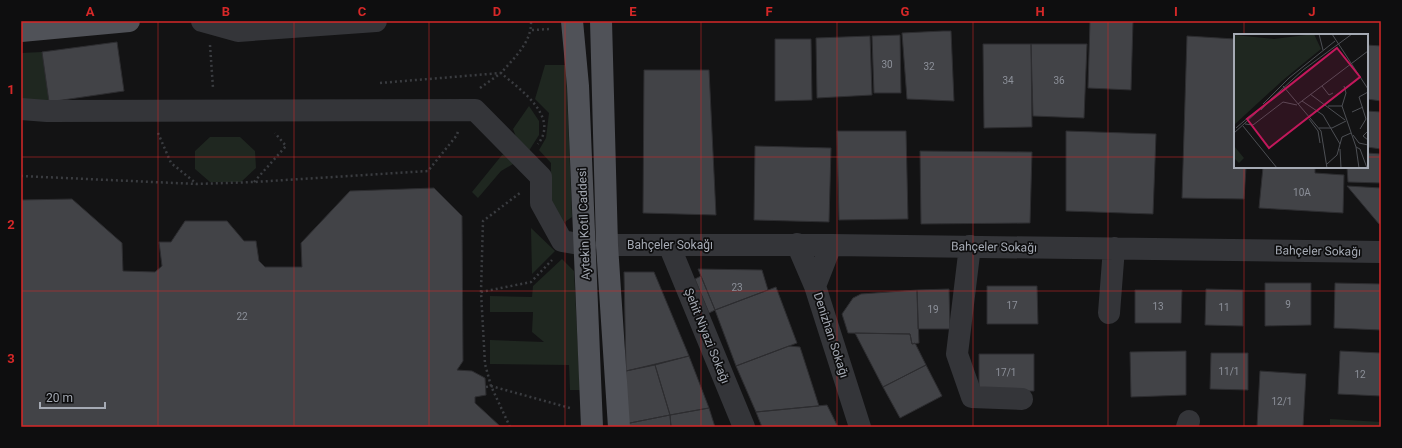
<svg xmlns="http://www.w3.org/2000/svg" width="1402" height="448" viewBox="0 0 1402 448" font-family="Roboto,sans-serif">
	<rect width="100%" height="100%" fill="#131314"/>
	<path fill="#1f2720" d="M 42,52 L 49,102 L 21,99 L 21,53 Z
		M 545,65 L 566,65 L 572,217 L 562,224 L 550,208 L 551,163 L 539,150 L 546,138 L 549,113 L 535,99 Z
		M 529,106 L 539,121 L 539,135 L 525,157 L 501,171 L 478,198 L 472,192 L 502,155 L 512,151 L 518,142 L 513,129 Z
		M 210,137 L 240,137 L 255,151 L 256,168 L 241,182 L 210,182 L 195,169 L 195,151 Z
		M 531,228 L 555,251 L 532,274 Z
		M 562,259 L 574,271 L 580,390 L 570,390 L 569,365 L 490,364 L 490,340 L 544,342 L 532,332 L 533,312 L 490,312 L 490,296 L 532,297 L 533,286 Z
		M 1330,419 L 1381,422 L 1381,427 L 1330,427 Z"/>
	<path fill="#424347" stroke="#2d2d30" d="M 1090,21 L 1133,21 L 1131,90 L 1088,88 Z
		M 943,31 L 951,31 L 954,101 L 907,99 L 902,33 Z
		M 900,35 L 901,93 L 874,93 L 872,36 Z
		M 870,36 L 872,95 L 817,98 L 816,38 Z
		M 1187,36 L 1235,39 L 1235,167 L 1246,167 L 1244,199 L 1182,198 Z
		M 775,39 L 811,39 L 812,100 L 775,101 Z
		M 117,42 L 124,91 L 49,102 L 42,52 Z
		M 983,44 L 1031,44 L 1032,127 L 984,128 Z
		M 1031,44 L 1087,44 L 1084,118 L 1033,116 Z
		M 1367,45 L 1381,46 L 1381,101 L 1367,99 Z
		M 644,70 L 709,70 L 716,215 L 643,213 Z
		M 1367,111 L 1381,112 L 1381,149 L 1367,147 Z
		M 837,131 L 906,131 L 908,219 L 839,220 Z
		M 1066,131 L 1156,134 L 1153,214 L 1066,211 Z
		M 755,146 L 831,148 L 829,222 L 754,220 Z
		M 920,151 L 1032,152 L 1030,223 L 921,224 Z
		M 1367,153 L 1381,154 L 1381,183 L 1348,182 L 1347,167 L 1367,167 Z
		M 1263,167 L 1315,167 L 1315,173 L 1344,175 L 1343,213 L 1259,208 Z
		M 1347,186 L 1381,188 L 1381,223 L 1379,224 Z
		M 434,188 L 462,216 L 463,361 L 457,370 L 472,371 L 485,378 L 486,395 L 475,397 L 475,403 L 501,427 L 21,427 L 21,200 L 72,199 L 122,243 L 123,271 L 155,272 L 162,266 L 159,242 L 171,242 L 185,221 L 227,221 L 244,241 L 256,241 L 259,261 L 265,267 L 302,267 L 301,243 L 350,191 Z
		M 698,269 L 762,270 L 768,290 L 715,310 Z
		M 624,272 L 654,272 L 689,356 L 626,371 Z
		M 701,276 L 715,310 L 709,313 L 695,279 Z
		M 1265,283 L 1311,283 L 1311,325 L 1265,326 Z
		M 1335,283 L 1381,284 L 1381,330 L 1334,328 Z
		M 987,286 L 1037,286 L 1038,324 L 987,324 Z
		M 776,287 L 797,343 L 736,366 L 715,310 Z
		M 949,289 L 950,329 L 918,329 L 917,290 Z
		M 1206,289 L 1243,290 L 1243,326 L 1205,325 Z
		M 917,290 L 919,343 L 912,344 L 910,334 L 848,333 L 842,314 L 853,298 L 861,294 Z
		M 1135,290 L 1182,290 L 1181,323 L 1135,323 Z
		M 855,333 L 910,334 L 912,344 L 915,343 L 926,365 L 883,387 Z
		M 789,346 L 800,347 L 819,406 L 756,412 L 736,366 Z
		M 1186,351 L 1186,395 L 1131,397 L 1130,352 Z
		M 1340,351 L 1381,353 L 1381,396 L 1338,394 Z
		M 1211,353 L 1248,353 L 1248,390 L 1210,389 Z
		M 979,354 L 1034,354 L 1034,391 L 979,391 Z
		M 689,356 L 709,408 L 670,415 L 655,365 Z
		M 655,365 L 670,415 L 625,424 L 626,371 Z
		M 926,365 L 942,396 L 900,418 L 883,387 Z
		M 1260,371 L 1306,374 L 1303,427 L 1257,427 Z
		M 827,405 L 838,427 L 762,427 L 756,412 Z
		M 709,408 L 715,427 L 671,427 L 670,415 Z
		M 670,415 L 671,427 L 625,427 L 625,424 Z"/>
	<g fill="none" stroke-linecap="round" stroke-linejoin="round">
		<path stroke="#3a3c40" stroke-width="2.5" stroke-dasharray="2 3" stroke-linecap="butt" d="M 532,30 L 551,29
			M 210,45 L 213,88
			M 380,83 L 501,73 C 514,58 532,42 531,21
			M 480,88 L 501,73 C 519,89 560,116 538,144
			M 158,133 L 171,163 L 197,184
			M 21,176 L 197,184 L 254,182 L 428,171 L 457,135 L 458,131
			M 254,182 L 286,146 L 275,133
			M 481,292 L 531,282 L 552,260
			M 486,387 L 491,386 L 570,408
			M 510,427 L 491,386 L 485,364 L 481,292 L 483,221 L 520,193"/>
		<path stroke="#343539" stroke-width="22" d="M 202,21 L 238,31 L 376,21
			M 21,109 L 47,111 L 475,110 L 541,177 L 541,203 L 562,241 L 585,245
			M 797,244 L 815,286 L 860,427
			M 607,245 L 831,245 L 1381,252
			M 669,245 L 744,427
			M 970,246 L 957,354 L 972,397 L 1022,399
			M 815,286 L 831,245
			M 1109,313 L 1114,248
			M 1187,427 L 1189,421"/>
		<path stroke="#505258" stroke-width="22" d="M 572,21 L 578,86 L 592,427
			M 601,21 L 607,245 L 619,427
			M 21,31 L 129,21"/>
	</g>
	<path fill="none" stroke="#d62828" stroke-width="1" stroke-opacity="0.55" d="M 158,21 L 158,427M 294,21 L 294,427M 429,21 L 429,427M 565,21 L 565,427M 701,21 L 701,427M 837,21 L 837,427M 973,21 L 973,427M 1108,21 L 1108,427M 1244,21 L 1244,35M 21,157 L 1235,157M 1367,157 L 1381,157M 1244,167 L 1244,427M 21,291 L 1381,291"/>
	<g text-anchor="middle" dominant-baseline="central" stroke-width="3.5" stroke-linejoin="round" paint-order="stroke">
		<g font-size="10" fill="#8c9099">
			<text x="887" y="64">30</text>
			<text x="929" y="66">32</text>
			<text x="1008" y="80">34</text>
			<text x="1059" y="80">36</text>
			<text x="1302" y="192">10A</text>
			<text x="737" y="287">23</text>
			<text x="1288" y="304">9</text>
			<text x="1012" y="305">17</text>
			<text x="1158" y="306">13</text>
			<text x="1224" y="307">11</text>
			<text x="933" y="309">19</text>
			<text x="242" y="316">22</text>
			<text x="1229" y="371">11/1</text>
			<text x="1006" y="372">17/1</text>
			<text x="1360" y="374">12</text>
			<text x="1282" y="401">12/1</text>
		</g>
		<g font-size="12" fill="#a5aab4" stroke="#0e0e0f">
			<text transform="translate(584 224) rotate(-92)">Aytekin Kotil Caddesi</text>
			<text x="670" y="245">Bahçeler Sokağı</text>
			<text transform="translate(994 247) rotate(1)">Bahçeler Sokağı</text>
			<text transform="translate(1318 251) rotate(1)">Bahçeler Sokağı</text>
			<text transform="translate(831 335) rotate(72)">Denizhan Sokağı</text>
			<text transform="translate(707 336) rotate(68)">Şehit Niyazi Sokağı</text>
		</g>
	</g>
	<g transform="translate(1234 34)">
		<rect width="134" height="134" fill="#131314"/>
		<path d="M 80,0 L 87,15 L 49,46 L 0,91 L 0,1 L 40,5 ZM 0,112 L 10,124 L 5,129 L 0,124 Z" fill="#1f2720"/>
		<path fill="none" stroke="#4d4f54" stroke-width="1" d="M 19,0 L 58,0M 85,0 L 89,16M 98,0 L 134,55M 49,52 L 87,97 L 93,134M 88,52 L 95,61 L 99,59M 110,52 L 112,59 L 108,72 L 122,113 L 125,134M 76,60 L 111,86M 68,67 L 89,81 L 106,110M 29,70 L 55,44 L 101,7M 64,70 L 134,17M 94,72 L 108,72M 27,76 L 38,64M 118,78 L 129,73M 75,85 L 84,97 L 86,109M 11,90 L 19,91 L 49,68 L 63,71M 9,92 L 43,134M 2,94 L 17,81M 85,94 L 98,94 L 112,87M 126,95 L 132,85 L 125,63 L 134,58M 134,97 L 129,102 L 134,106M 0,99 L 69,36 L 118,0M 119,101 L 125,109 L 134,111M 122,113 L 126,115 L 133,134M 106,115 L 107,134M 93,130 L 103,121 L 108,103 L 117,99"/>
		<path fill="#c2185b" fill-opacity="0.15" stroke="#c2185b" stroke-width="2" d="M 103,14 L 126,43 L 35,114 L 13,85 Z"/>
		<rect width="134" height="134" fill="none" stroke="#a5aab4" stroke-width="2"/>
	</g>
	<rect width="1402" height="448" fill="none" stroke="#0e0e0f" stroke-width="44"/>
	<path d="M40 402v6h65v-6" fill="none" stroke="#a5aab4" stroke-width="2"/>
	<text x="46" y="402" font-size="12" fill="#a5aab4" stroke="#0e0e0f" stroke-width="3" paint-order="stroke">20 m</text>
	<rect x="22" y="22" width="1358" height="404" fill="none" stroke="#d62828" stroke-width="1.5"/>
	<g font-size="13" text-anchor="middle" font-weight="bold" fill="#d62828">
		<text x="90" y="16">A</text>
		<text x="226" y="16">B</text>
		<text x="362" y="16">C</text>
		<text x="497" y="16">D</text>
		<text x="633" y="16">E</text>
		<text x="769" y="16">F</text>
		<text x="905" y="16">G</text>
		<text x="1040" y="16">H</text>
		<text x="1176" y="16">I</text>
		<text x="1312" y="16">J</text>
		<text x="11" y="94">1</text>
		<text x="11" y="229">2</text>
		<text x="11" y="363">3</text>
	</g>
</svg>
